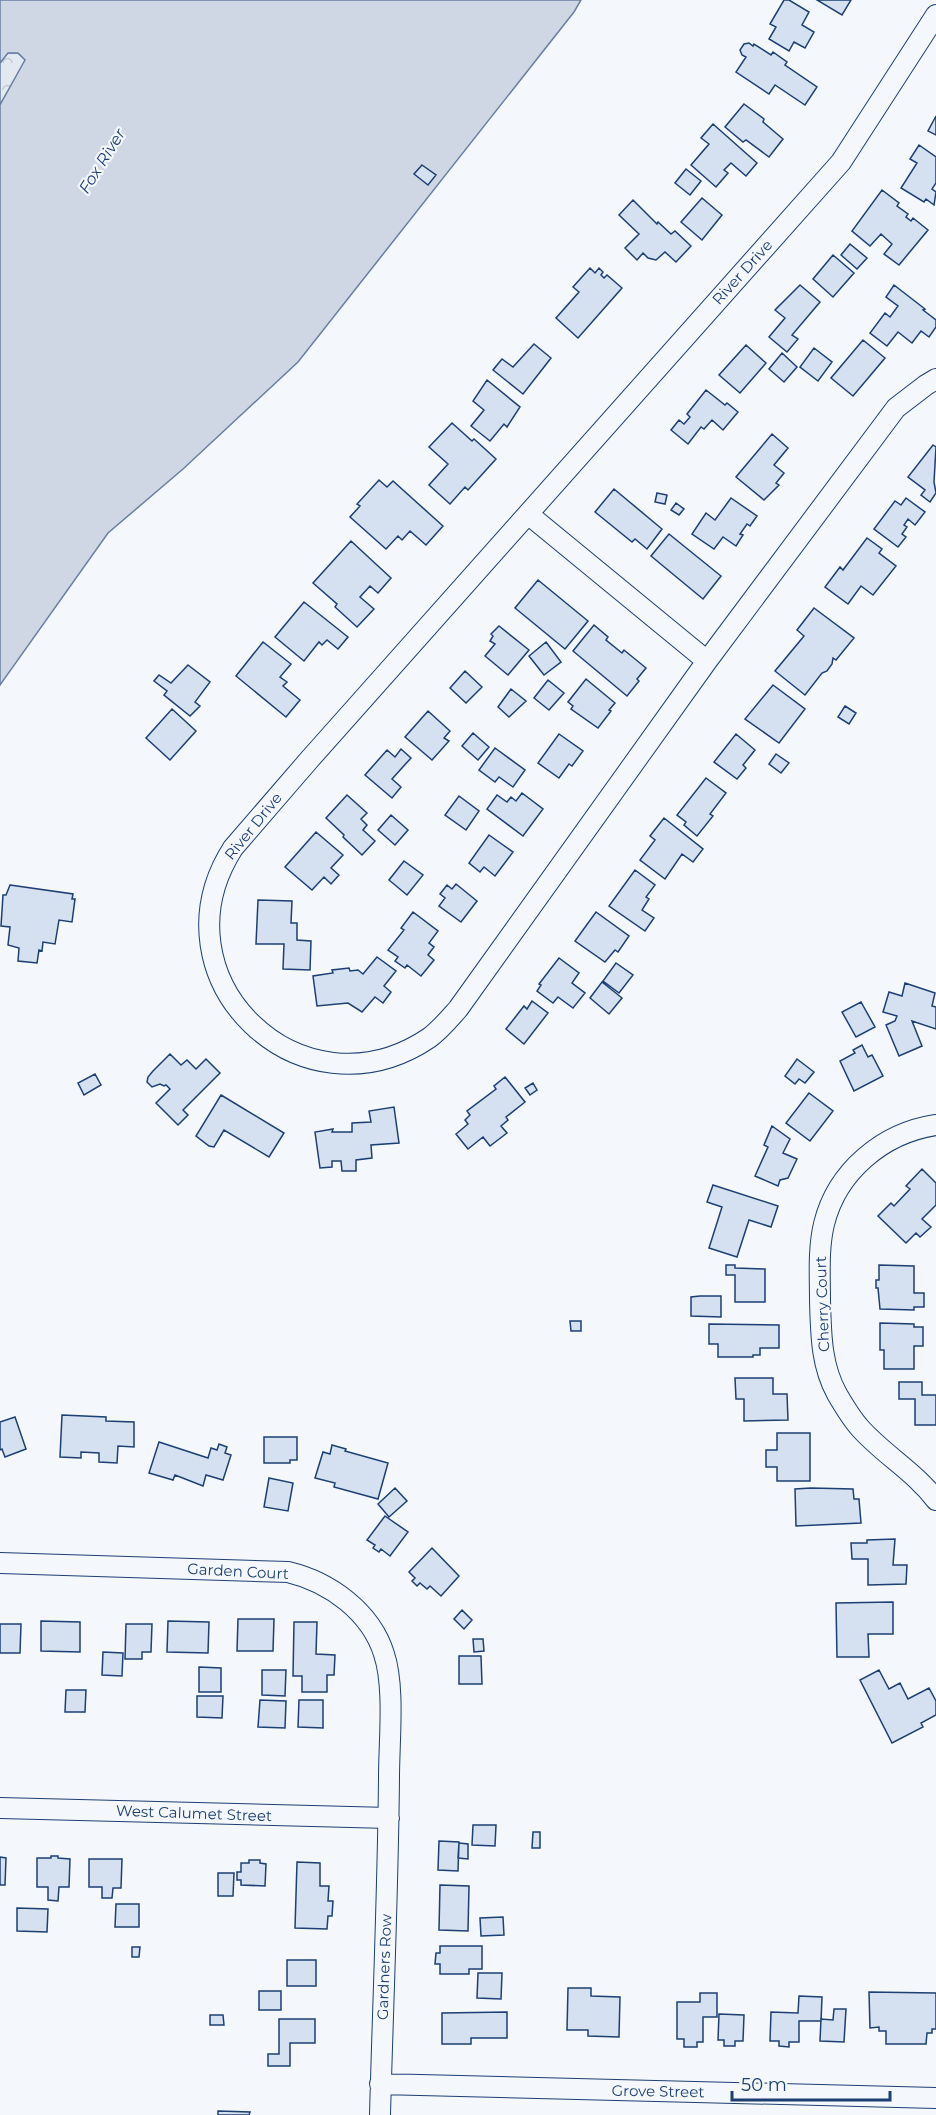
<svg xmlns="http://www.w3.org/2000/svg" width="936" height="2115" viewBox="0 0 936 2115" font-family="Montserrat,sans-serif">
	<defs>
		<pattern id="forest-crowns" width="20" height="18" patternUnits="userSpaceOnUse" patternTransform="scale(1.5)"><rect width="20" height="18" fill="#e3e9f0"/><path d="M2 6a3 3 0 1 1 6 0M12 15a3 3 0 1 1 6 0" fill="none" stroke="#c2c9d1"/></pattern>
	</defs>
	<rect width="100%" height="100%" fill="#f4f7fb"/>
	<path fill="url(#forest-crowns)" stroke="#687fa3" stroke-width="1.5" d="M 7,53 L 18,53 L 26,60 L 0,105 L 0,63 Z"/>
	<path fill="#cfd7e4" stroke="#687fa3" stroke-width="1.5" d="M 0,0 L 581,0 L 574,12 L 298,362 L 183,469 L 108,533 L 0,685 L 0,105 L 25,60 L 18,53 L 8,53 L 0,63 Z"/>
	<path fill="#d5e0f0" stroke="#1d3f73" stroke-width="1.5" d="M 784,0 L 789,0 L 809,12 L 802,25 L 814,32 L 805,48 L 794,42 L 789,51 L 769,39 L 776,27 L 770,24 Z
		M 817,0 L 851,0 L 842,15 Z
		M 749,43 L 753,46 L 754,44 L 771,55 L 773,52 L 787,62 L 785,65 L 817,87 L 805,105 L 775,85 L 769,94 L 736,72 L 746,57 L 742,55 L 740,50 L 744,44 Z
		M 744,104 L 764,119 L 763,122 L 783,139 L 769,157 L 746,140 L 743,142 L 725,127 Z
		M 936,116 L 936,135 L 928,131 Z
		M 713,124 L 757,163 L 746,176 L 731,163 L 724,170 L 728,173 L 716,187 L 691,165 L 709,144 L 701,138 Z
		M 919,145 L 936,157 L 936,183 L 932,189 L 936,192 L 934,205 L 926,199 L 924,202 L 901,188 L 917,163 L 910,159 Z
		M 422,165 L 436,175 L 428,185 L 414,174 Z
		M 686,169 L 701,181 L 690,195 L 675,183 Z
		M 882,190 L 899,203 L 897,206 L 908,214 L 906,217 L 911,221 L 913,218 L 928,230 L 899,265 L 884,254 L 892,244 L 881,234 L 870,246 L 852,231 Z
		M 702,198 L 722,215 L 702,240 L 681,222 Z
		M 633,200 L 657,224 L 658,222 L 671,234 L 675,231 L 691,246 L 676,262 L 665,252 L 656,260 L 648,258 L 643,253 L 637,260 L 625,248 L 639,234 L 619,215 Z
		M 850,244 L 867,258 L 857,269 L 841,255 Z
		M 833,255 L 854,273 L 833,297 L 813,279 Z
		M 590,268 L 595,273 L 599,268 L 603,272 L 601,275 L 604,278 L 607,275 L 622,288 L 578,338 L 556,318 L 579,292 L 573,287 Z
		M 800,285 L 820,302 L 792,335 L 798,339 L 787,352 L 769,337 L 785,318 L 775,310 Z
		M 894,285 L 925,309 L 923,310 L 936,320 L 936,327 L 929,337 L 921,331 L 912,343 L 898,332 L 887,346 L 870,333 L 885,313 L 890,317 L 898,306 L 886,297 Z
		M 863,340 L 885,358 L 853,396 L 831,378 Z
		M 534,344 L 551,358 L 523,394 L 493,370 L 502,359 L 513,367 Z
		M 746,345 L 766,363 L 740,393 L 719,375 Z
		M 814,348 L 832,362 L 818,381 L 800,367 Z
		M 782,353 L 797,367 L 784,382 L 769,369 Z
		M 487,380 L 520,407 L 507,427 L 504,424 L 490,441 L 471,426 L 484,410 L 473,401 Z
		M 706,390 L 725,405 L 727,403 L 738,412 L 723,430 L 712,420 L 704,429 L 701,427 L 688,444 L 671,430 L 679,420 L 684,424 L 690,417 L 687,414 Z
		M 452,423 L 472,441 L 474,439 L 496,459 L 468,490 L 465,487 L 450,504 L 429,485 L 448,464 L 429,447 Z
		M 772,434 L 788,448 L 774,465 L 784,473 L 776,483 L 779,485 L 764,500 L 736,477 Z
		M 933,445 L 936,447 L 934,482 L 936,493 L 930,502 L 921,495 L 925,490 L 908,477 Z
		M 379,480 L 387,487 L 393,481 L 443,526 L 426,545 L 410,531 L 402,540 L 398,536 L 386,549 L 350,517 L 360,506 L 357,504 Z
		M 614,489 L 662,529 L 647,549 L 635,539 L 632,542 L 595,512 Z
		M 657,493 L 667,495 L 665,504 L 655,502 Z
		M 731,498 L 757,516 L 750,526 L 747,524 L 740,534 L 743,535 L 736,546 L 723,537 L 714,549 L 692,534 L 706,513 L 715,520 Z
		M 906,498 L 925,512 L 915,525 L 908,519 L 904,525 L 907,527 L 902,534 L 906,537 L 898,547 L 874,529 L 895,501 L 901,505 Z
		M 676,503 L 684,509 L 679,515 L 671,510 Z
		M 669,534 L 721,576 L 703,599 L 651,556 Z
		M 867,538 L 882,549 L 879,553 L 896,566 L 873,595 L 861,586 L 848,604 L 825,587 L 840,567 L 843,570 Z
		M 351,541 L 391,578 L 378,593 L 370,586 L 360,597 L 374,609 L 357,627 L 335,607 L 337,604 L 313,583 Z
		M 538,580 L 588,621 L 565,649 L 515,608 Z
		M 304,602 L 348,637 L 338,649 L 327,640 L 322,645 L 319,642 L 304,661 L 275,637 Z
		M 814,608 L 854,638 L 836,660 L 833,658 L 832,664 L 827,671 L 822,673 L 805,695 L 775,671 L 804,636 L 797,630 Z
		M 594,625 L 608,637 L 606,640 L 622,653 L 624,650 L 646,668 L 637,679 L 639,681 L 627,696 L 573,651 Z
		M 499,626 L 529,650 L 508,675 L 485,656 L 495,644 L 490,641 L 493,636 L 491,634 Z
		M 263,642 L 291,664 L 280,677 L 287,682 L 283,686 L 300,700 L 286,717 L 236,676 Z
		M 546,642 L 561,662 L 544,675 L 529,656 Z
		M 188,665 L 210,682 L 195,702 L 200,706 L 190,716 L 164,695 L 167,691 L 154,681 L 159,675 L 171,683 Z
		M 465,671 L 482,687 L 466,703 L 450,688 Z
		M 586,679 L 615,703 L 609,710 L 611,711 L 598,728 L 571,709 L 573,706 L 568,702 Z
		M 548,680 L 564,693 L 549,710 L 534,698 Z
		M 773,685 L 805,709 L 779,743 L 745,719 Z
		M 511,689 L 526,701 L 509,717 L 498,707 Z
		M 845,706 L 856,713 L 849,724 L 838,717 Z
		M 172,709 L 196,731 L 170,760 L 146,738 Z
		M 428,711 L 450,731 L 444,738 L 449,741 L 432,760 L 405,737 Z
		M 473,733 L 489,747 L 478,760 L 462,746 Z
		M 559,734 L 583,751 L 572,766 L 569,764 L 559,778 L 538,763 Z
		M 736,734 L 755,750 L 743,765 L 746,768 L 737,779 L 714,762 Z
		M 495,748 L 525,770 L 513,787 L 499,777 L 495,782 L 479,770 Z
		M 401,749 L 411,758 L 392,779 L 401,787 L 392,798 L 365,775 L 387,750 L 395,757 Z
		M 776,754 L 789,763 L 781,773 L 769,764 Z
		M 706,778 L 726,793 L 710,814 L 713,816 L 697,836 L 684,825 L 686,822 L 677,815 Z
		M 522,793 L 543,809 L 523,836 L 487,809 L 497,795 L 507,802 L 511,797 L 516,801 Z
		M 347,795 L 367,813 L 361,819 L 367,825 L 363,830 L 375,841 L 362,855 L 343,837 L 344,835 L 326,818 Z
		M 459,796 L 479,811 L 466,830 L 445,815 Z
		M 391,815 L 408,830 L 395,845 L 378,830 Z
		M 664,818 L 703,849 L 693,862 L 682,854 L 665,879 L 640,860 L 655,840 L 650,836 Z
		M 316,832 L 343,855 L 331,868 L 339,875 L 331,884 L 324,877 L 312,890 L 285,867 Z
		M 489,835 L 513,852 L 495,876 L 484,867 L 480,872 L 469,863 Z
		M 404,861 L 423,875 L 407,895 L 389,880 Z
		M 635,870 L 655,885 L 646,897 L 649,899 L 642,910 L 654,918 L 645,931 L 609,906 Z
		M 456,884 L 477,901 L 461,922 L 439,906 L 445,898 L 440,894 L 447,885 L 452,889 Z
		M 10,885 L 73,894 L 72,899 L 75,899 L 72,922 L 59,920 L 55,944 L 43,942 L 42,951 L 39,950 L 37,963 L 18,961 L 19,948 L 8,945 L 10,927 L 1,926 L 3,895 L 6,895 Z
		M 258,900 L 292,901 L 291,923 L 297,923 L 297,940 L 311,941 L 310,970 L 283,969 L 284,944 L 256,944 Z
		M 413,912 L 438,931 L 429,943 L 434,947 L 428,955 L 434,960 L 421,976 L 407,965 L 405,968 L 395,961 L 398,957 L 388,950 L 404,930 L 401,928 Z
		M 596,912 L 629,936 L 618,952 L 615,950 L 605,962 L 575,941 Z
		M 377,957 L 396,971 L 384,986 L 391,992 L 383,1003 L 375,997 L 362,1012 L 348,1003 L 317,1006 L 313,976 L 333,973 L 332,970 L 349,968 L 350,971 L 358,970 L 363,974 Z
		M 559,958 L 579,973 L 572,983 L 585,993 L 573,1008 L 558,997 L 553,1003 L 537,991 L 541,985 L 539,984 Z
		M 616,963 L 633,975 L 619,993 L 603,981 Z
		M 602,982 L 622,998 L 609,1014 L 590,998 Z
		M 905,983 L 935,993 L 932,1006 L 936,1007 L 936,1029 L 912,1021 L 922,1046 L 899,1056 L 886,1025 L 895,1021 L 897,1016 L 883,1012 L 889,992 L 902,996 Z
		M 532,1001 L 548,1013 L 524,1044 L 506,1029 L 524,1006 L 527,1009 Z
		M 861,1002 L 875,1027 L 856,1037 L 842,1012 Z
		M 862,1045 L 868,1057 L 872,1055 L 883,1076 L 854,1091 L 840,1061 L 855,1053 L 853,1050 Z
		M 170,1054 L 181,1065 L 187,1060 L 196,1069 L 206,1059 L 220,1073 L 183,1110 L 188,1115 L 178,1125 L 156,1103 L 170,1089 L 166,1085 L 164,1086 L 160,1084 L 152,1087 L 147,1082 L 148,1077 L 153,1071 Z
		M 797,1059 L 814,1072 L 805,1083 L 799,1079 L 795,1084 L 785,1076 Z
		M 95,1074 L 101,1085 L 84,1095 L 78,1083 Z
		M 505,1077 L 525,1102 L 506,1117 L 508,1120 L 501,1126 L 507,1133 L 490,1146 L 483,1137 L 468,1149 L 456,1134 L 468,1124 L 465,1120 L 470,1115 L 467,1111 L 496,1089 L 494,1086 Z
		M 533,1083 L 537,1090 L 530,1095 L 525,1088 Z
		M 809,1093 L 833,1111 L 810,1141 L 786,1123 Z
		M 221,1095 L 284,1133 L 269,1157 L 224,1130 L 214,1147 L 209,1146 L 196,1136 Z
		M 394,1107 L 399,1143 L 371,1145 L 372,1158 L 356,1160 L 356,1171 L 342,1171 L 341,1161 L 332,1161 L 332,1167 L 320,1168 L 315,1132 L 333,1129 L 332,1132 L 352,1132 L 352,1123 L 371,1122 L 369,1111 Z
		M 772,1126 L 790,1139 L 783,1153 L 797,1159 L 788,1178 L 780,1180 L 778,1186 L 755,1176 L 768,1147 L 764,1145 Z
		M 922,1169 L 936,1183 L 936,1205 L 922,1219 L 931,1227 L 920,1237 L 916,1233 L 906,1243 L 878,1216 L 891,1203 L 894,1206 L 910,1189 L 906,1186 Z
		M 713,1185 L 778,1206 L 771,1227 L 749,1220 L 737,1257 L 709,1248 L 722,1207 L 707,1202 Z
		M 726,1265 L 735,1265 L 735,1268 L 765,1269 L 765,1302 L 735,1302 L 735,1275 L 726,1275 Z
		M 879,1265 L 914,1266 L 914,1293 L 924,1293 L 924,1307 L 914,1307 L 914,1310 L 880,1309 L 878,1288 L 876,1288 L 876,1280 L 879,1280 Z
		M 700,1296 L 721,1296 L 721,1317 L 691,1316 L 691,1297 Z
		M 570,1321 L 581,1321 L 581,1331 L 571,1331 Z
		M 880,1323 L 914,1324 L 914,1327 L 923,1327 L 923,1346 L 914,1346 L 914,1369 L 884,1369 L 884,1350 L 880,1350 Z
		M 709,1324 L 779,1325 L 779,1348 L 760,1348 L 760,1355 L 753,1355 L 753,1357 L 718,1357 L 718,1344 L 709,1344 Z
		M 735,1378 L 773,1378 L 773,1394 L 787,1394 L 788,1420 L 744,1421 L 744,1399 L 736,1399 Z
		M 899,1382 L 922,1382 L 922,1395 L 936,1395 L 936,1425 L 915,1425 L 915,1399 L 899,1399 Z
		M 62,1415 L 106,1417 L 106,1421 L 134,1422 L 134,1447 L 118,1446 L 117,1463 L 99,1462 L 99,1453 L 81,1452 L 81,1458 L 60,1457 Z
		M 15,1417 L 26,1449 L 5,1457 L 2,1449 L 0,1450 L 0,1422 Z
		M 777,1433 L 810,1433 L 810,1481 L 777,1481 L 777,1467 L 766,1467 L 766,1450 L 777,1450 Z
		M 264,1437 L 297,1437 L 297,1460 L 290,1460 L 290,1463 L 264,1463 Z
		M 159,1442 L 208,1458 L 211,1448 L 217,1450 L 219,1444 L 227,1447 L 225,1453 L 231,1455 L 223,1480 L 206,1475 L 203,1486 L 175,1475 L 173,1480 L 149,1473 Z
		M 332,1445 L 346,1449 L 345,1451 L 388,1463 L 378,1499 L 334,1487 L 335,1483 L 315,1478 L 323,1452 L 330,1454 Z
		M 269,1478 L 293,1483 L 288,1511 L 264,1507 Z
		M 395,1488 L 407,1501 L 389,1517 L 378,1504 Z
		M 811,1488 L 853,1489 L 854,1499 L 859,1499 L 861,1523 L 796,1526 L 795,1489 Z
		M 385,1516 L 408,1532 L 390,1556 L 381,1549 L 379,1552 L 373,1548 L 375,1545 L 367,1540 Z
		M 895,1539 L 893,1565 L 907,1565 L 906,1584 L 868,1585 L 868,1559 L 852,1559 L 851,1543 L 867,1543 L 867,1540 Z
		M 432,1548 L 459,1576 L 441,1596 L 430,1586 L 427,1589 L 420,1583 L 417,1586 L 412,1581 L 415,1578 L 409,1572 Z
		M 893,1602 L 893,1634 L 868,1634 L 869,1657 L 837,1657 L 836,1603 Z
		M 462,1610 L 472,1620 L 464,1629 L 454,1619 Z
		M 238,1619 L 274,1619 L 273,1651 L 237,1651 Z
		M 41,1621 L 80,1622 L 80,1652 L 41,1651 Z
		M 168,1621 L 209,1622 L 208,1653 L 167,1652 Z
		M 294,1622 L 317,1622 L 316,1654 L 335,1655 L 334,1675 L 327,1675 L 327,1692 L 302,1692 L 302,1676 L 293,1676 Z
		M 0,1624 L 21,1624 L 20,1653 L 0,1653 Z
		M 126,1624 L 152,1624 L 151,1652 L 142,1652 L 142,1659 L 125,1659 Z
		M 473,1639 L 483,1639 L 484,1651 L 474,1652 Z
		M 103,1652 L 123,1653 L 122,1676 L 102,1675 Z
		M 459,1656 L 481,1656 L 482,1684 L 459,1684 Z
		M 199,1667 L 221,1668 L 221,1692 L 199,1692 Z
		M 262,1670 L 286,1670 L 285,1696 L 262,1695 Z
		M 879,1670 L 889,1689 L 900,1683 L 908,1699 L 929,1688 L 936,1701 L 936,1715 L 921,1723 L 923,1727 L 892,1743 L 860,1680 Z
		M 66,1690 L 86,1690 L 85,1712 L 65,1712 Z
		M 197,1696 L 223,1696 L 222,1718 L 197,1717 Z
		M 260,1700 L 286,1701 L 285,1728 L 258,1727 Z
		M 299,1700 L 323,1700 L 323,1728 L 298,1727 Z
		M 473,1825 L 496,1825 L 495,1846 L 472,1845 Z
		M 533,1832 L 540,1832 L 540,1848 L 532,1848 Z
		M 439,1841 L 459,1842 L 458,1871 L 438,1870 Z
		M 459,1843 L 468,1844 L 468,1859 L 458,1858 Z
		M 51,1856 L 58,1856 L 58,1858 L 70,1859 L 69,1887 L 59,1887 L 58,1901 L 48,1900 L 48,1887 L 37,1887 L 37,1858 L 51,1858 Z
		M 0,1857 L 6,1858 L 5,1885 L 0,1885 Z
		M 89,1859 L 122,1859 L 121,1888 L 113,1888 L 112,1898 L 102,1898 L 102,1887 L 89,1887 Z
		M 249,1860 L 260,1860 L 260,1863 L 266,1864 L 265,1886 L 241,1885 L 241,1880 L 237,1880 L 237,1872 L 241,1872 L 241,1863 L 249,1863 Z
		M 297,1862 L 320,1863 L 320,1886 L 329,1886 L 328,1901 L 333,1901 L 332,1916 L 328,1916 L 327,1929 L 295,1928 Z
		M 218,1873 L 234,1873 L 233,1896 L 218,1896 Z
		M 440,1885 L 469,1886 L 468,1931 L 439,1930 Z
		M 116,1904 L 139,1904 L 139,1927 L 115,1927 Z
		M 17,1908 L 48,1909 L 47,1932 L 17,1931 Z
		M 503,1917 L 504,1935 L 481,1936 L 480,1918 Z
		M 440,1946 L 482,1946 L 482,1969 L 469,1969 L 469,1974 L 440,1974 L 440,1964 L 435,1964 L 436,1953 L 440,1953 Z
		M 132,1947 L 140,1947 L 139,1957 L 132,1957 Z
		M 287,1960 L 316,1960 L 316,1986 L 287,1986 Z
		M 478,1973 L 502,1973 L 501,1999 L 477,1998 Z
		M 568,1988 L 591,1988 L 591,1996 L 620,1997 L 619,2037 L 588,2036 L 588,2030 L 567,2030 Z
		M 259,1991 L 281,1991 L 281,2010 L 259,2010 Z
		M 869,1992 L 936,1993 L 936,2029 L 932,2029 L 932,2033 L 927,2033 L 926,2044 L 886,2044 L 886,2031 L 879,2031 L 879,2027 L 870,2028 Z
		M 700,1993 L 717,1993 L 717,2017 L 703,2017 L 703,2042 L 697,2042 L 697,2047 L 684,2047 L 684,2039 L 677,2039 L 677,2002 L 700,2002 Z
		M 799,1996 L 822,1997 L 821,2021 L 799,2021 L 799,2042 L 789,2042 L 789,2047 L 779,2046 L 779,2041 L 770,2041 L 771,2012 L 798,2013 Z
		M 834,2009 L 846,2009 L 844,2042 L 820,2041 L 821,2019 L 833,2020 Z
		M 507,2012 L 507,2038 L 471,2038 L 471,2044 L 442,2044 L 442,2013 Z
		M 719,2014 L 744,2015 L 743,2041 L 735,2041 L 735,2046 L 724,2046 L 724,2040 L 718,2040 Z
		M 210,2015 L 223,2015 L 224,2025 L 210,2025 Z
		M 279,2019 L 315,2019 L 315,2043 L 290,2043 L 290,2066 L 268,2066 L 268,2054 L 279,2054 Z
		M 218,2111 L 250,2112 L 249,2115 L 218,2115 Z"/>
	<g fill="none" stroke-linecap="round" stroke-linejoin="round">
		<g stroke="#1d3f73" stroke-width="22">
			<path id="street" d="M 936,15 L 841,162 L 309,760 L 233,848 C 150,978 301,1124 429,1038 C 440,1030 449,1019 458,1009 L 707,661 L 896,408 L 926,385 L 936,379
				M 528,514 L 707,661
				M 936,1125 C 883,1133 837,1171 824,1224 C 818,1249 820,1276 820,1301 C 821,1334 821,1365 837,1394 C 844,1406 851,1418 860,1428 C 884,1455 914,1471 936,1500
				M 0,1563 L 288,1572 C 330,1582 371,1612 384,1654 C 395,1687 389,1741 389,1777 C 388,1890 383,2002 380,2115
				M 0,1808 L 389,1818
				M 380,2084 L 936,2098"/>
		</g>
		<use href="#street" stroke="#f4f7fb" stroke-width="20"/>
	</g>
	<g text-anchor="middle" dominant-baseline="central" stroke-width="4.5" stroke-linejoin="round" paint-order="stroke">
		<g font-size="15" fill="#1d3f73" stroke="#f4f7fb">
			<text transform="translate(742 272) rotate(-48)">River Drive</text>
			<text transform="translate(253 826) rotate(-51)">River Drive</text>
			<text transform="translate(822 1304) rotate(-92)">Cherry Court</text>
			<text transform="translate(238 1571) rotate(3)">Garden Court</text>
			<text transform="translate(194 1813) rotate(2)">West Calumet Street</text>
			<text transform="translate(384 1967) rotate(-88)">Gardners Row</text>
			<text transform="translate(658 2091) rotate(1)">Grove Street</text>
		</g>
		<g font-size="16" font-style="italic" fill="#1d3f73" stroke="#f4f7fb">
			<text transform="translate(102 161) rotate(-58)">Fox River</text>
		</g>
	</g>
	<path d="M732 2091v9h158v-9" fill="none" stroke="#1d3f73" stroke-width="3"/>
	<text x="741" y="2091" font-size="18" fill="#1d3f73" stroke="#f4f7fb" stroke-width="4.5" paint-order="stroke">50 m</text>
</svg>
